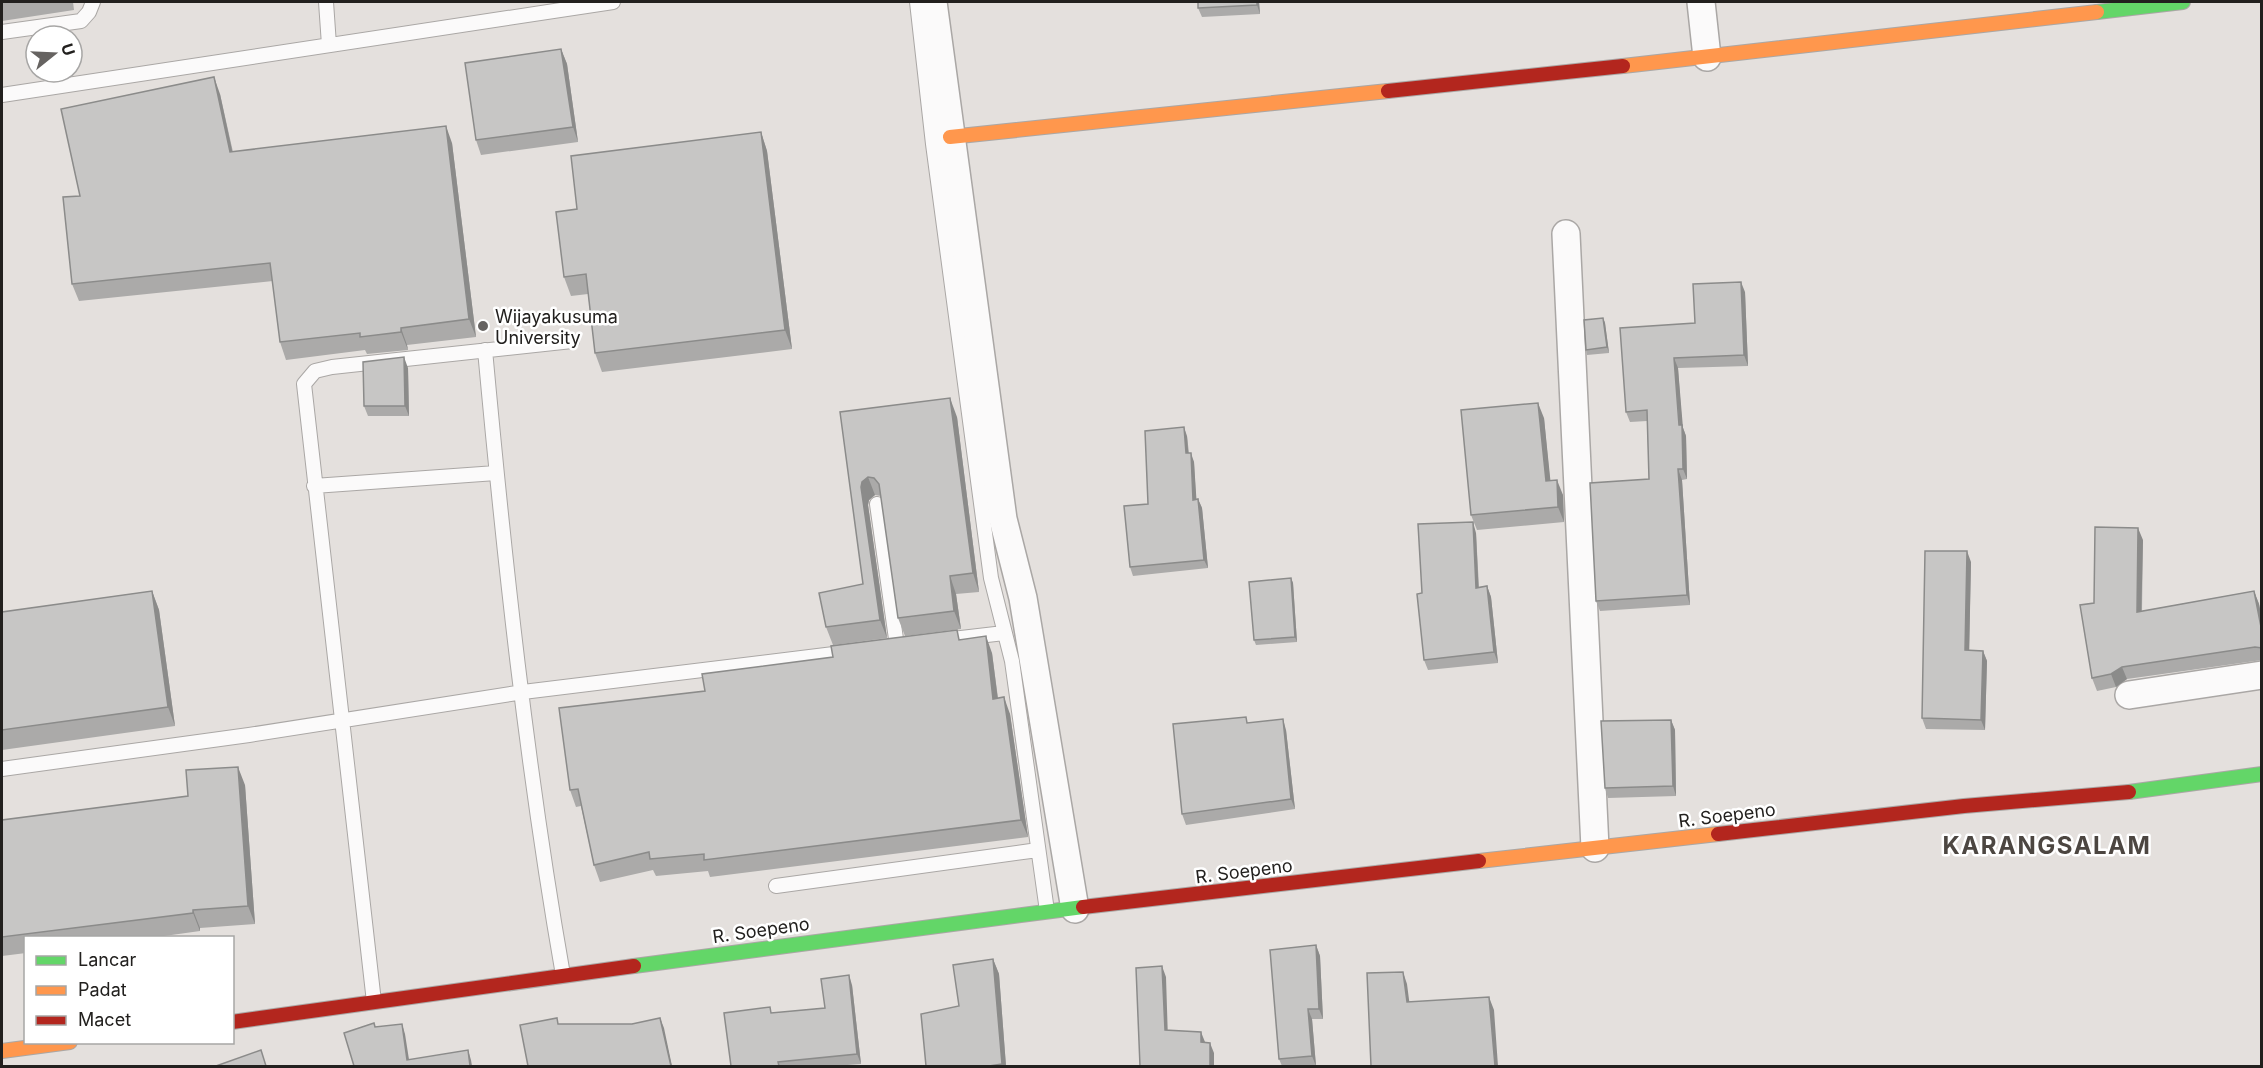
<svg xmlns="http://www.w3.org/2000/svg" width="2263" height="1068" viewBox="0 0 2263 1068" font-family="Inter,sans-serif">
	<rect width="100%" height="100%" fill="#e4e0dd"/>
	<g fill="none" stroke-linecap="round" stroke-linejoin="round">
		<g stroke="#aaa7a5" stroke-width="16">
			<path id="lane" d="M 326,2 L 329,45
				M 917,2 L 933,144 L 991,578 L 1012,661 L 1047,911
				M 2,32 L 81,21 L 89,12 L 93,2
				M 2,95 L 613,2
				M 485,350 C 504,557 527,770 563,975
				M 314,486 L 496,473
				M 877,504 L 897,646
				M 944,640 L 1004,633
				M 2,769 L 249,735 L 523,692 L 850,652
				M 776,886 L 1038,850
				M 374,1002 L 304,384 L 315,371 L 332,367 L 572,341"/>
		</g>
		<g stroke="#aaa7a5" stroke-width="30">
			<path id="street" d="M 933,2 L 1003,519 L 1023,598 L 1075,909
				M 1701,2 L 1707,57
				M 1566,234 L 1595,848
				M 2129,695 L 2262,675"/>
		</g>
		<g stroke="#aaa7a5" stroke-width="16">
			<path id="fast" d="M 2097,12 L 2183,2
				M 2129,792 L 2262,774
				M 634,966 L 1083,907"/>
		</g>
		<g stroke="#aaa7a5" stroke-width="16">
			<path id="slow" d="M 1623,66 L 2097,12
				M 950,137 L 1388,91
				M 1479,861 L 1718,834
				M 2,1051 L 70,1042"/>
		</g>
		<g stroke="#aaa7a5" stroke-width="16">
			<path id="jam" d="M 1388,91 L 1623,66
				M 1718,834 L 1964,806 L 2129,792
				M 1083,907 L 1479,861
				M 232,1022 L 634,966"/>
		</g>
		<use href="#lane" stroke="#fbfafa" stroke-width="14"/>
		<use href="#street" stroke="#fbfafa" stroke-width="27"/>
		<use href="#fast" stroke="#63d668" stroke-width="14"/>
		<use href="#slow" stroke="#ff974d" stroke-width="14"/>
		<use href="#jam" stroke="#b3261e" stroke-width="14"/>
	</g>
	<path fill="#abaaa9" d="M 2,2 L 73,2 L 74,10 L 2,21 Z
		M 1259,2 L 1260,14 L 1202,17 L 1198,8 Z
		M 561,49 L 567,64 L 578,142 L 481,155 L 476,140 Z
		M 220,94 L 233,152 L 452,143 L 476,337 L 407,345 L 408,350 L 367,354 L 365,350 L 286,360 L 280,342 L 273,281 L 79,301 L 72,284 L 80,196 Z
		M 761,132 L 767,151 L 792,349 L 602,372 L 595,353 L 588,294 L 571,296 L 564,277 L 577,209 Z
		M 1745,292 L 1748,366 L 1678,368 L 1682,425 L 1686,436 L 1687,479 L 1682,480 L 1690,605 L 1600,611 L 1596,601 L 1649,479 L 1647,421 L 1630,422 L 1626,412 L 1695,323 Z
		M 1603,318 L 1605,323 L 1609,353 L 1587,355 L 1586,350 Z
		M 408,368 L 409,416 L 368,416 L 364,406 Z
		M 840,412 L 957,417 L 979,592 L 956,594 L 961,629 L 905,636 L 898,618 L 881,496 L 875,495 L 869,500 L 868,505 L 887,638 L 833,645 L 826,627 L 863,584 Z
		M 1544,418 L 1550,481 L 1563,495 L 1564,522 L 1477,530 L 1471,515 Z
		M 1187,436 L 1189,453 L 1194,462 L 1196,499 L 1198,499 L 1202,508 L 1208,568 L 1133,576 L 1130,567 L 1148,504 Z
		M 1476,533 L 1479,587 L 1487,586 L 1491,597 L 1498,663 L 1428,670 L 1424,660 L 1422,593 Z
		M 2143,540 L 2142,611 L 2254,591 L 2259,604 L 2262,619 L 2262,660 L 2127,679 L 2116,687 L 2097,691 L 2092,678 L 2094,603 Z
		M 1971,562 L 1969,650 L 1983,651 L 1987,661 L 1985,730 L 1926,729 L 1922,718 Z
		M 1291,578 L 1293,583 L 1297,642 L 1256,645 L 1254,640 Z
		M 152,591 L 159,610 L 175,726 L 2,750 L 2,612 Z
		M 961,640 L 992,653 L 998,698 L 1010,714 L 1028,837 L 710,877 L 708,871 L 656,876 L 653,870 L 600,882 L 594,865 L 581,806 L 576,807 L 570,790 L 705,691 L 833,657 Z
		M 1671,720 L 1675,730 L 1676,796 L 1608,798 L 1605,788 Z
		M 1248,723 L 1286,730 L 1295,809 L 1186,825 L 1182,814 Z
		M 245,785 L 255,924 L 200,928 L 200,931 L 150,938 L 26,938 L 26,953 L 2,956 L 2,820 L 188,796 Z
		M 1316,945 L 1320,956 L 1323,1019 L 1312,1019 L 1316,1066 L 1282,1066 L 1279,1059 Z
		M 993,959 L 999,974 L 1006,1066 L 926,1066 Z
		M 852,985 L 861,1064 L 834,1066 L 731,1066 L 773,1013 L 825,1008 Z"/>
	<path fill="#8b8b8a" d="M 1257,2 L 1259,2 L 1260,14 L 1257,5 Z
		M 561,49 L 567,64 L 578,142 L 573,127 Z
		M 214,77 L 220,94 L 236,169 L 230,152 Z
		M 446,126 L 452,143 L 476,337 L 469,319 Z
		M 761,132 L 767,151 L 792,349 L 785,330 Z
		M 1741,282 L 1745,292 L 1748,366 L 1744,355 Z
		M 1603,318 L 1605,323 L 1609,353 L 1607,347 Z
		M 401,328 L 407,345 L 408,350 L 401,332 Z
		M 404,357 L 408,368 L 409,416 L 405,406 Z
		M 1674,358 L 1678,368 L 1683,428 L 1682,425 L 1686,436 L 1687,479 L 1683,469 Z
		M 950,398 L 957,417 L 979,592 L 973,573 Z
		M 1538,403 L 1544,418 L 1552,496 L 1546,481 Z
		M 1184,427 L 1187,436 L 1189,462 L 1186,453 Z
		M 1191,453 L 1194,462 L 1197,508 L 1193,500 Z
		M 1678,469 L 1682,480 L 1690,605 L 1687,595 Z
		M 868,477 L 875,495 L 869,500 L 868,505 L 887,638 L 880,620 L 861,487 L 862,482 Z
		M 1557,480 L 1563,495 L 1564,522 L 1558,507 Z
		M 1198,499 L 1202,508 L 1208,568 L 1204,560 Z
		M 1473,522 L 1476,533 L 1479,598 L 1476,588 Z
		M 2138,528 L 2143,540 L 2141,625 L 2137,612 Z
		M 1967,551 L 1971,562 L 1969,660 L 1965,650 Z
		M 950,576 L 956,594 L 961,629 L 954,611 Z
		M 1291,578 L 1293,583 L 1297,642 L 1295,637 Z
		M 1487,586 L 1491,597 L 1498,663 L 1494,652 Z
		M 152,591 L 159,610 L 175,726 L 168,707 Z
		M 2254,591 L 2259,604 L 2262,619 L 2262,632 Z
		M 986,636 L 992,653 L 1000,716 L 993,699 Z
		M 1983,651 L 1987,661 L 1985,730 L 1981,720 Z
		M 2122,667 L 2127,679 L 2116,687 L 2111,674 Z
		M 1004,697 L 1010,714 L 1028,837 L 1021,820 Z
		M 1283,719 L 1286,730 L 1295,809 L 1291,799 Z
		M 1671,720 L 1675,730 L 1676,796 L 1673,786 Z
		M 238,767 L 245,785 L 255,924 L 248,906 Z
		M 193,910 L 200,928 L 200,931 L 193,913 Z
		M 1316,945 L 1320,956 L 1323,1019 L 1319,1009 Z
		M 993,959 L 999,974 L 1006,1066 L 1003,1066 L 1002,1064 Z
		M 1162,966 L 1166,977 L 1168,1040 L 1165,1030 Z
		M 1403,972 L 1407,984 L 1411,1015 L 1407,1002 Z
		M 849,975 L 852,985 L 861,1064 L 857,1054 Z
		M 1489,997 L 1494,1010 L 1498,1066 L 1495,1066 Z
		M 1308,1009 L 1312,1019 L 1316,1066 L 1312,1056 Z
		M 660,1018 L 664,1028 L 672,1066 L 671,1066 Z
		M 402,1024 L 405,1034 L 410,1066 L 407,1060 Z
		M 1201,1032 L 1205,1042 L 1205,1053 L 1201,1042 Z
		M 1210,1043 L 1214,1053 L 1214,1066 L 1210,1066 Z
		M 468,1050 L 471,1060 L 472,1066 L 470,1066 Z"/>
	<path fill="#c7c6c5" stroke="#8b8b8a" stroke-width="1.5" d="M 1198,2 L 1257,2 L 1257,5 L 1198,8 Z
		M 561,49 L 573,127 L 476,140 L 465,63 Z
		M 214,77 L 230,152 L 446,126 L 469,319 L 401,328 L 401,332 L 360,337 L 360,333 L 280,342 L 270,263 L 72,284 L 63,197 L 80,196 L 61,109 Z
		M 761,132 L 785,330 L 595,353 L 586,274 L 564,277 L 556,212 L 577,209 L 571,156 Z
		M 1741,282 L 1744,355 L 1674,358 L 1679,425 L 1682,425 L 1683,469 L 1678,469 L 1687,595 L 1596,601 L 1590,483 L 1649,479 L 1647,410 L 1626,412 L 1620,328 L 1695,323 L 1693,284 Z
		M 1603,318 L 1607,347 L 1586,350 L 1584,320 Z
		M 404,357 L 405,406 L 364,406 L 363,362 Z
		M 950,398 L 973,573 L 950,576 L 954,611 L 898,618 L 879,484 L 874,478 L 868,477 L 862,482 L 861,487 L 880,620 L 826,627 L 819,593 L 863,584 L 840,412 Z
		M 1538,403 L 1546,481 L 1557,480 L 1558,507 L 1471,515 L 1461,410 Z
		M 1184,427 L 1186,453 L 1191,453 L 1193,500 L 1198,499 L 1204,560 L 1130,567 L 1124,506 L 1148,504 L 1145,431 Z
		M 1473,522 L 1476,588 L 1487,586 L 1494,652 L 1424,660 L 1417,594 L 1422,593 L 1418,524 Z
		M 2095,527 L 2138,528 L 2137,612 L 2254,591 L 2262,632 L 2262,648 L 2255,647 L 2122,667 L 2111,674 L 2092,678 L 2080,605 L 2094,603 Z
		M 1925,551 L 1967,551 L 1965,650 L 1983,651 L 1981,720 L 1922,718 Z
		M 1291,578 L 1295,637 L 1254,640 L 1249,582 Z
		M 152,591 L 168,707 L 2,730 L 2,612 Z
		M 957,630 L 959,640 L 986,636 L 993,699 L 1004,697 L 1021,820 L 704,860 L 704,854 L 650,859 L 649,852 L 594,865 L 578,789 L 570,790 L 559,708 L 705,691 L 702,674 L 833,657 L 831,646 Z
		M 1246,717 L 1247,723 L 1283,719 L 1291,799 L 1182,814 L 1173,724 Z
		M 1671,720 L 1673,786 L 1605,788 L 1601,721 Z
		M 238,767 L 248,906 L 193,910 L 193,913 L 2,937 L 2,820 L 188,796 L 186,770 Z
		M 1316,945 L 1319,1009 L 1308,1009 L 1312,1056 L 1279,1059 L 1270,950 Z
		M 993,959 L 1002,1064 L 989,1066 L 926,1066 L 921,1014 L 959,1006 L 953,965 Z
		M 1162,966 L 1165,1030 L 1201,1032 L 1201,1042 L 1210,1043 L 1210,1066 L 1140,1066 L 1136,968 Z
		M 1403,972 L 1407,1002 L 1489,997 L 1495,1066 L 1371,1066 L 1367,973 Z
		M 849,975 L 857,1054 L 778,1062 L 779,1066 L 731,1066 L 724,1013 L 770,1007 L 771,1013 L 825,1008 L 821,979 Z
		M 557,1018 L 558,1024 L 632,1024 L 660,1018 L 671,1066 L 528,1066 L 520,1025 Z
		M 374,1023 L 375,1027 L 402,1024 L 407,1060 L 468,1050 L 470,1066 L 354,1066 L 344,1033 Z
		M 261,1050 L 266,1066 L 216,1066 Z"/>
	<circle fill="#666361" stroke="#fff" stroke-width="2" cx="483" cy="326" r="6"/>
	<g text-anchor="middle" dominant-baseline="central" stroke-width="5" stroke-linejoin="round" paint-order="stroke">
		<g font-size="18" fill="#22201e" stroke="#fff" text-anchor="start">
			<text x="495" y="316">Wijayakusuma<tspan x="495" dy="21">University</tspan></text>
		</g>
		<g font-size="18" fill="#22201e" stroke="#fff">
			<text transform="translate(1727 815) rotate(-7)">R. Soepeno</text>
			<text transform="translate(1244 871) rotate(-7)">R. Soepeno</text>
			<text transform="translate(761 930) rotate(-8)">R. Soepeno</text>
		</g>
		<g font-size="24" font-weight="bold" letter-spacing="1.5" fill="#4c4641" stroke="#fff">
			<text x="2047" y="845">KARANGSALAM</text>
		</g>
	</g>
	<rect width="2263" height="1068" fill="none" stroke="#22201e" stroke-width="6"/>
	<rect x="24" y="936" width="210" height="108" fill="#ffffff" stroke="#a7a6a5" stroke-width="1.5"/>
	<rect x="36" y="956" width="30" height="9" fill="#63d668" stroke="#a7a6a5" stroke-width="1.5"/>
	<text x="78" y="966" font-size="18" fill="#22201e">Lancar</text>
	<rect x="36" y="986" width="30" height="9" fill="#ff974d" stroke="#a7a6a5" stroke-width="1.5"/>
	<text x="78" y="996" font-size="18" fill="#22201e">Padat</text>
	<rect x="36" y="1016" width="30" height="9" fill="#b3261e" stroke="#a7a6a5" stroke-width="1.5"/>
	<text x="78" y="1026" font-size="18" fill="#22201e">Macet</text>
	<g transform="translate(54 54) rotate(72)"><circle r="28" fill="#ffffff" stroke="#a7a6a5" stroke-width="1.5"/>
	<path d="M0-4.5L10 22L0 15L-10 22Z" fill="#666361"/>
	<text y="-9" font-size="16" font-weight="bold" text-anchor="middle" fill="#22201e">U</text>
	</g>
</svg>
